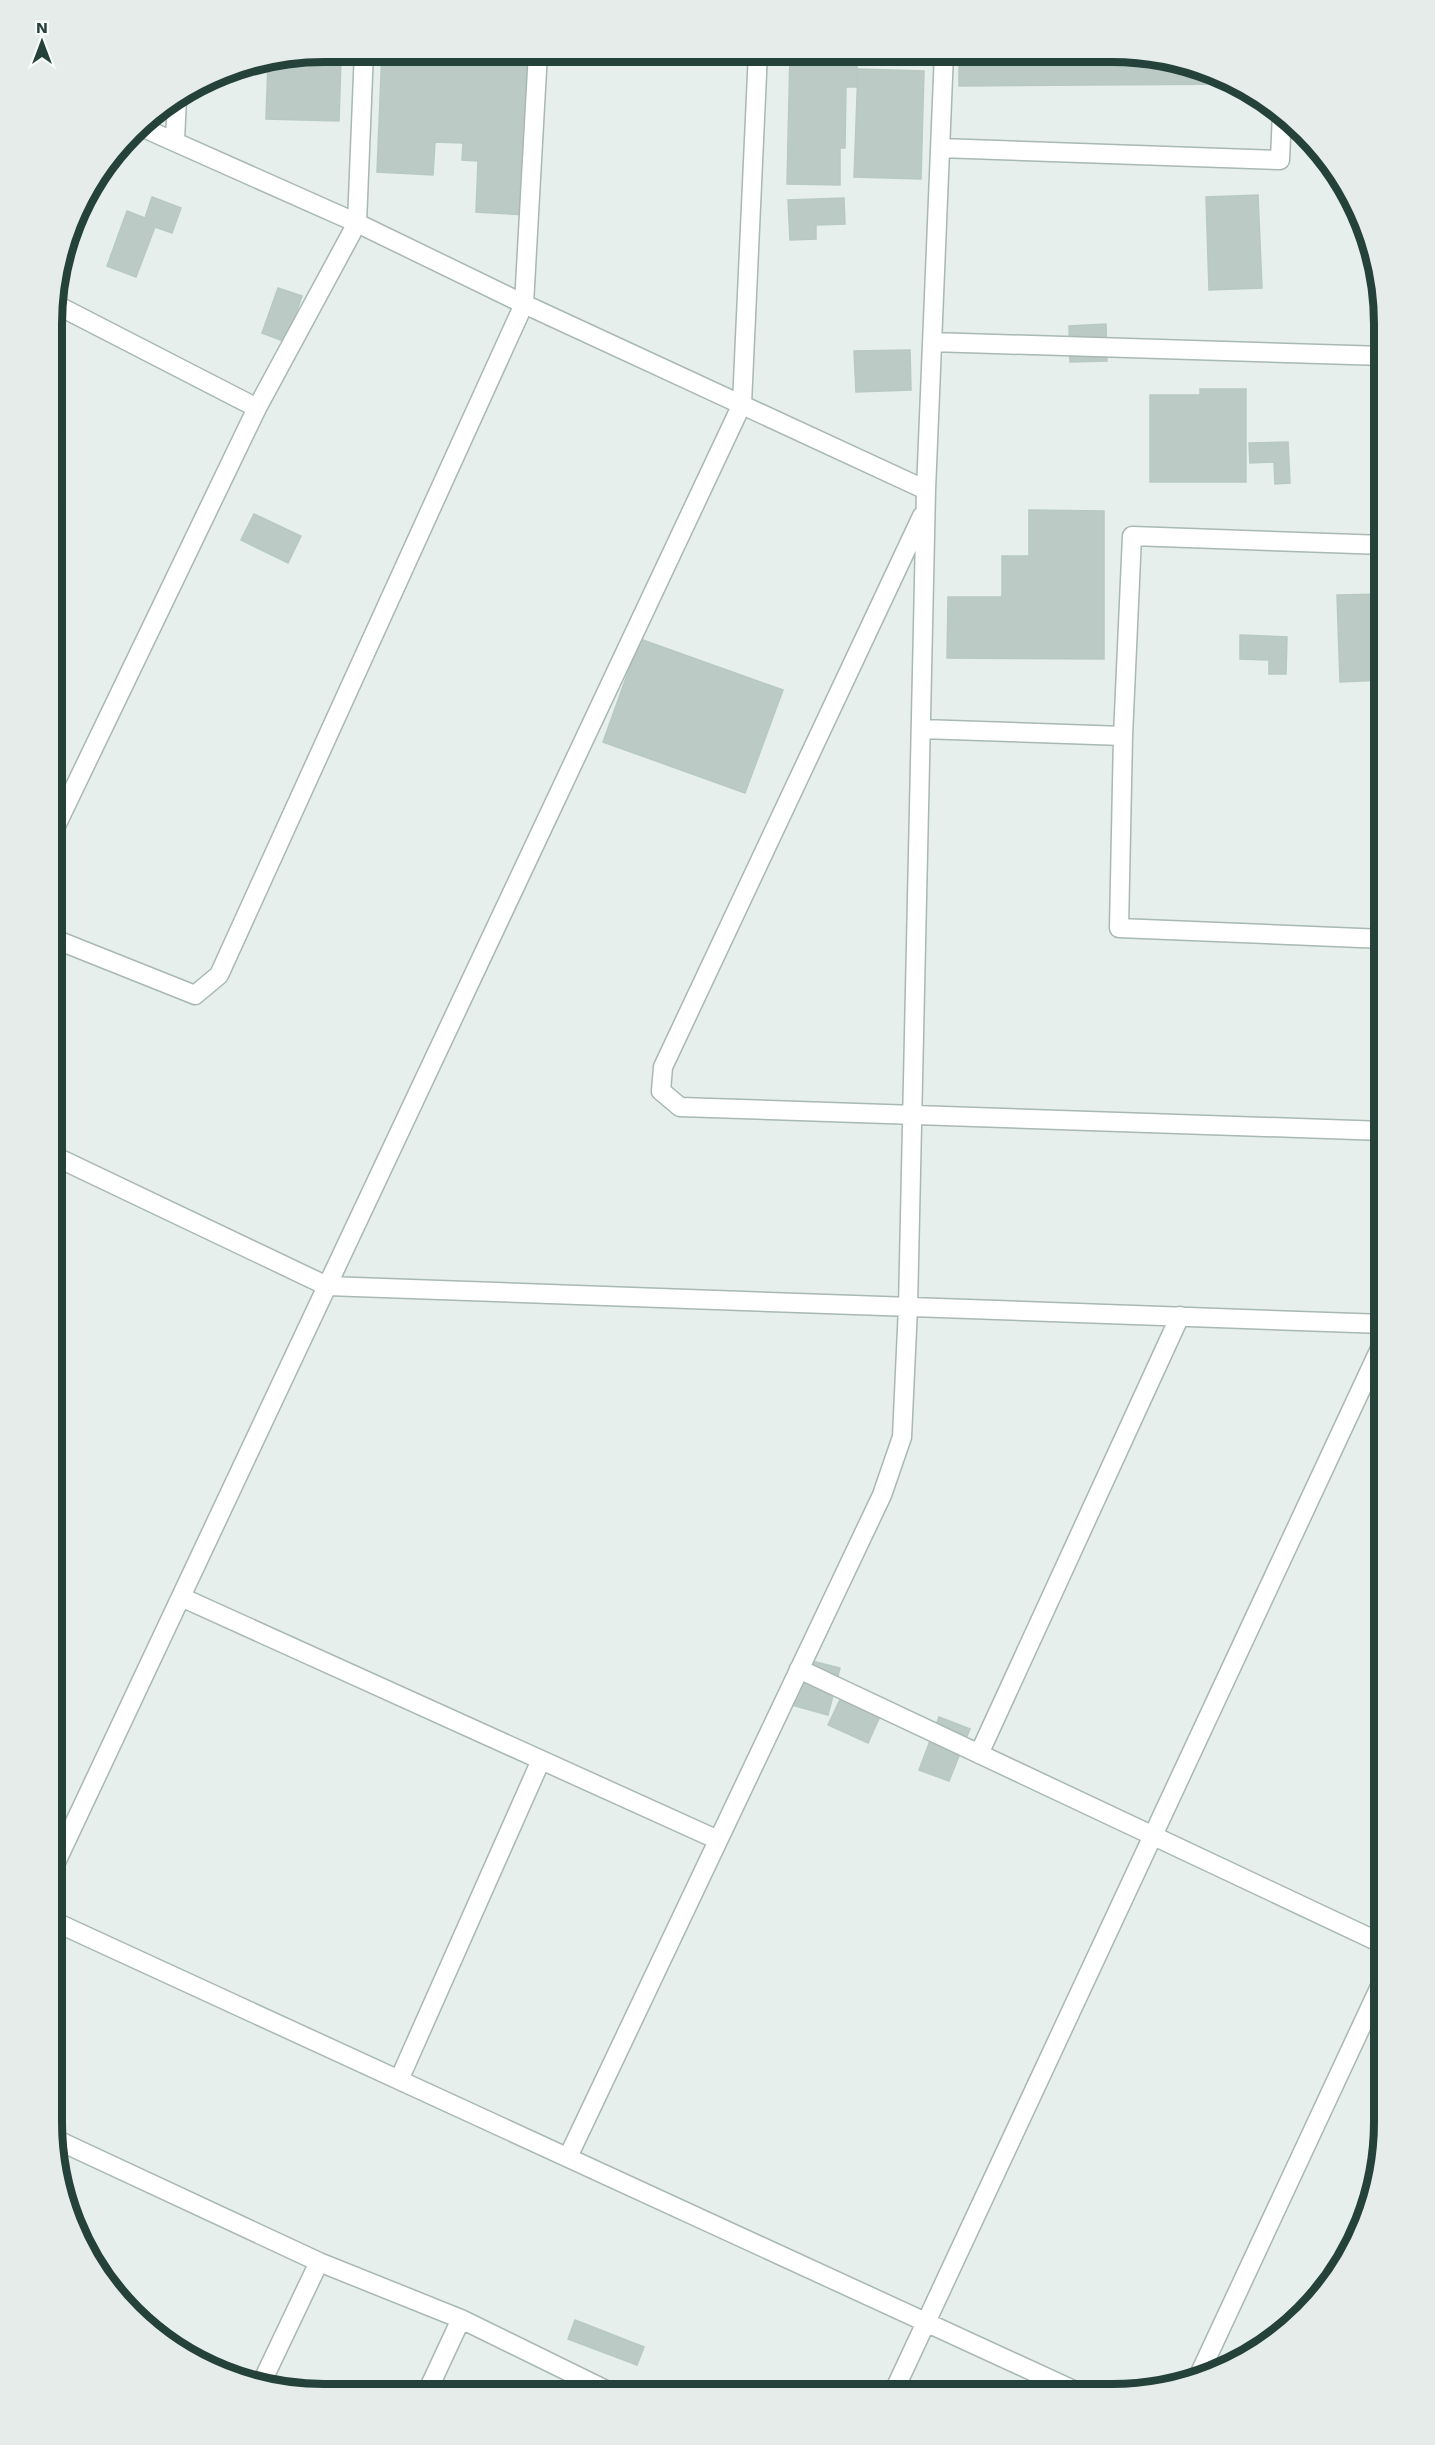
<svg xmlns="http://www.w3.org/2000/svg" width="1435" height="2445" viewBox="0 0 1435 2445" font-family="'Work Sans',sans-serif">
	<rect width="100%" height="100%" fill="#e6efeb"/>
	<path fill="#bbcac4" stroke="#b8c9c2" stroke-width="1.5" d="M 382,51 L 534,52 L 527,215 L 476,212 L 478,161 L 462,160 L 463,143 L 435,142 L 433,175 L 377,172 Z
		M 790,52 L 858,53 L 856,87 L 846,87 L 845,148 L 840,148 L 840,185 L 787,184 Z
		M 885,53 L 913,53 L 913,62 L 885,61 Z
		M 959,53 L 1147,53 L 1216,72 L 1236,84 L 959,86 Z
		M 291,58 L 341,59 L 339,121 L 266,119 L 268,62 Z
		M 858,69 L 924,71 L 921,179 L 854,177 Z
		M 1258,195 L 1262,288 L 1209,290 L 1206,197 Z
		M 152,197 L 181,208 L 172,233 L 155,227 L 136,277 L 107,266 L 127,211 L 145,218 Z
		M 844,198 L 845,224 L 816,225 L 816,239 L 790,240 L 788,200 Z
		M 278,288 L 302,296 L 286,342 L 262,333 Z
		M 1106,324 L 1107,361 L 1070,362 L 1069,326 Z
		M 910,350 L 911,390 L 856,392 L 854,351 Z
		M 1200,389 L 1246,389 L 1246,482 L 1150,482 L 1150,395 L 1200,395 Z
		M 1288,442 L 1290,483 L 1275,484 L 1274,462 L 1250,463 L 1249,443 Z
		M 1029,510 L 1104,511 L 1104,659 L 947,658 L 948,597 L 1002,597 L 1002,556 L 1029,556 Z
		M 254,514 L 301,536 L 288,563 L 241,540 Z
		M 1384,594 L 1384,680 L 1340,682 L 1337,595 Z
		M 1240,635 L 1287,637 L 1286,674 L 1269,674 L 1269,660 L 1240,659 Z
		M 640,639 L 783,690 L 745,793 L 603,742 Z
		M 800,1658 L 840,1668 L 828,1715 L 788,1704 Z
		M 847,1685 L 886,1703 L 868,1743 L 828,1725 Z
		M 939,1717 L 970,1729 L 949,1781 L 919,1770 Z
		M 575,2320 L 644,2347 L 637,2365 L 568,2339 Z"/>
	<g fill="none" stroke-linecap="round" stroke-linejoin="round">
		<g stroke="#a8b8b2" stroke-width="21">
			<path id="street" d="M 139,126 L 357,223 L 524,304 L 926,490
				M 175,140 L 177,98
				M 940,148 L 1280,160 L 1282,112
				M 53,303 L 257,408
				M 932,342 L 1384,356
				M 922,516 L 663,1067 L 661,1091 L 680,1107 L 1384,1131
				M 921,729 L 1123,736
				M 53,832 L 257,408 L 357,223 L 364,51
				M 52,938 L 195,995 L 219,975 L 524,304 L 538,52
				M 1384,939 L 1119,928 L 1123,736 L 1132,536 L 1384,545
				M 52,1155 L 327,1286 L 1384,1324
				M 181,1597 L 718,1840
				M 799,1669 L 1383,1944
				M 979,1754 L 1180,1316
				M 51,1873 L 742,404 L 758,52
				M 51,1920 L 1082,2394
				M 399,2080 L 541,1760
				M 55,2139 L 319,2262 L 461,2319 L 612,2393
				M 568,2157 L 882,1495 L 902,1437 L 908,1307 L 926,490 L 944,53
				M 1198,2377 L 1383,1980
				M 261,2384 L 319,2262
				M 427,2392 L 461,2319
				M 893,2393 L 1384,1340"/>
		</g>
		<use href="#street" stroke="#fff" stroke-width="18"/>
	</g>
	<path d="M0 0H1435V2445H0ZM324 62H1112A262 262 0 0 1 1374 324V2122A262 262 0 0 1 1112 2384H324A262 262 0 0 1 62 2122V324A262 262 0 0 1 324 62Z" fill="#e6ecea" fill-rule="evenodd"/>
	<path fill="none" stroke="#24423a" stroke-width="8" d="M324 62H1112A262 262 0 0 1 1374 324V2122A262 262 0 0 1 1112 2384H324A262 262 0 0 1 62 2122V324A262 262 0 0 1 324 62Z"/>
	<g transform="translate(42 42)" stroke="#f7fbf9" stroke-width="4.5" paint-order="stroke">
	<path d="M0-4.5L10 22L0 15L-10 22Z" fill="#24423a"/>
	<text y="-9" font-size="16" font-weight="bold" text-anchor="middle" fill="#24423a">N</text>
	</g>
</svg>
